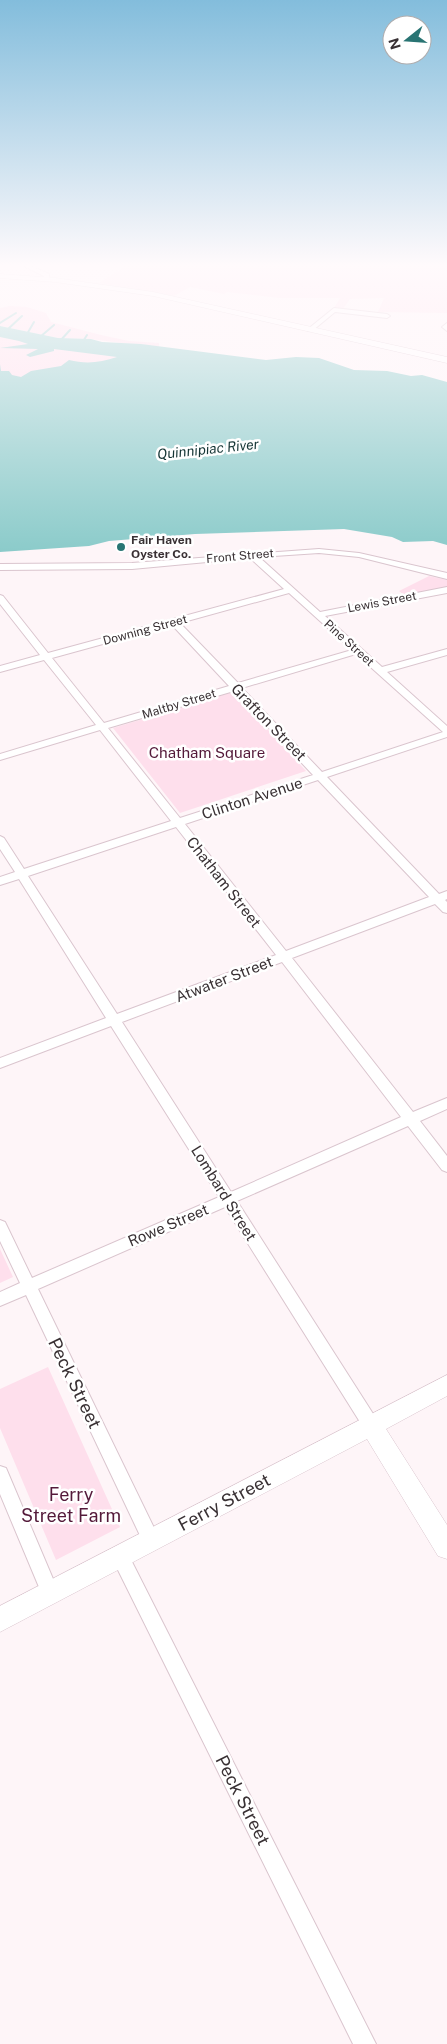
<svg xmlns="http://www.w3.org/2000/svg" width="447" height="2044" viewBox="0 0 447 2044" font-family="'Public Sans',sans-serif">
	<rect width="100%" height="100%" fill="#fef5f8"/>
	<path fill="#fedfec" d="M 126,266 L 447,266 L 447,313 L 378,312 L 384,298 L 350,299 L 343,309 L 334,308 L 340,298 L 279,298 L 227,292 L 224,294 L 190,287 L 174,296 L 99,283 Z
		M 10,306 L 27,307 L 46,313 L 51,322 L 101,335 L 129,341 L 159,343 L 159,348 L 91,339 L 58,338 L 0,326 L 0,308 Z
		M 0,335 L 52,345 L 133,358 L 14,380 L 0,380 Z
		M 429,576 L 447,580 L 447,587 L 404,595 L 399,591 Z
		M 233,692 L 306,771 L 180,813 L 113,728 Z
		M 0,1249 L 13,1277 L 0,1283 Z
		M 48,1367 L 120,1527 L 56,1560 L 0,1428 L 0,1389 Z"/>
	<path fill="#8bcbca" d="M 0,326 L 58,338 L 91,339 L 102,342 L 141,344 L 266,360 L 296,357 L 319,358 L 354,370 L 387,371 L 411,376 L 422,375 L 447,382 L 447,545 L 433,541 L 403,542 L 392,537 L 344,529 L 195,534 L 109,541 L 89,546 L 0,552 L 0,364 L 1,371 L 9,371 L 12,375 L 21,377 L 31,371 L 61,366 L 69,360 C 85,364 100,363 117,357 L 54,349 L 54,351 L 30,357 L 26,355 L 38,349 L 0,348 L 28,344 L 19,341 L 0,337 Z"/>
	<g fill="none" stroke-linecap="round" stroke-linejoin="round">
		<path stroke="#8bcbca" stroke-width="2" d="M 0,323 L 16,313
			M 7,330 L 22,316
			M 27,334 L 34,322
			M 40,337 L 54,325
			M 60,341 L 70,330
			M 82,343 L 87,335"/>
		<g stroke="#dac5ce" stroke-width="2">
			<path id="street" d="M 24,266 L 31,266 L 49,274 L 49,279 L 44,280 L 44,276 Z
				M 334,308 L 387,314 L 390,316 L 387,318 L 335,312 L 312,331 L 308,331 L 308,329 Z
				M 447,323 L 447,331 L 442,327 Z
				M 319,549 L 359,553 L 447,573 L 447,579 L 359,557 L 319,553 L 259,557 L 320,612 L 447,587 L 447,593 L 325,616 L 382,667 L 447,649 L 447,655 L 387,672 L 447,726 L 447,737 L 327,777 L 439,894 L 447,891 L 447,899 L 445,900 L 447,902 L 447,913 L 443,912 L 435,904 L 292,958 L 413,1112 L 447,1098 L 447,1109 L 420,1121 L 447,1156 L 447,1172 L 442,1170 L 408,1126 L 237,1201 L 377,1420 L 379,1425 L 377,1430 L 371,1433 L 365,1430 L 225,1207 L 38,1289 L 157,1534 L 160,1540 L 157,1546 L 151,1549 L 145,1546 L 26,1295 L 0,1306 L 0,1292 L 20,1283 L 0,1241 L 0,1220 L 5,1222 L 32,1278 L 219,1197 L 111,1026 L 0,1068 L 0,1058 L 106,1018 L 19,879 L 0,885 L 0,877 L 15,872 L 0,849 L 0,836 L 4,838 L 24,869 L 171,821 L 100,730 L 0,760 L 0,754 L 96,725 L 44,660 L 0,672 L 0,666 L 40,655 L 0,604 L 0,595 L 3,596 L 48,653 L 284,589 L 250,558 L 132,569 L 0,570 L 0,564 L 132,563 ZM 289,593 L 352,650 L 238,683 L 180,623 ZM 172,625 L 229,686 L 104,723 L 52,658 ZM 356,654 L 443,732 L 322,772 L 242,688 ZM 234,691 L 313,775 L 180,818 L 108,728 ZM 318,780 L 429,897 L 286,951 L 185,824 ZM 176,827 L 276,955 L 117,1014 L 28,876 ZM 282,962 L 401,1117 L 231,1192 L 122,1022 Z
				M 0,1466 L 6,1468 L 59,1593 L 56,1599 L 50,1602 L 44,1599 L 0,1494 Z
				M 120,1547 L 126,1550 L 376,2044 L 353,2044 L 114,1562 L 111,1556 L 114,1550 Z"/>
		</g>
		<g stroke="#dac5ce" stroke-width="1">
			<path id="secondary" d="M 0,274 L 55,278 L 153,292 L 447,357 L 447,363 L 153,296 L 55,282 L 0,278 Z
				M 447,1375 L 447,1396 L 386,1429 L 447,1525 L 447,1559 L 438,1556 L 367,1439 L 0,1632 L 0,1606 Z"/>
		</g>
		<use href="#street" fill="#fff" fill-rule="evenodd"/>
		<use href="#secondary" fill="#fff" fill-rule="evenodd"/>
	</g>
	<linearGradient id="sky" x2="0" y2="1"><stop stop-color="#83bddc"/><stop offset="0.48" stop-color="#fffafc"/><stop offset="1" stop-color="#fffafc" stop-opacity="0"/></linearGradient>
	<rect width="447" height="552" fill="url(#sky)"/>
	<circle fill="#297473" stroke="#fff" stroke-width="2" cx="121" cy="547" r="5"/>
	<g text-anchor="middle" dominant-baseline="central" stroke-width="5" stroke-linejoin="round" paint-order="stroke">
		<g font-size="12" font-weight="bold" fill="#393134" stroke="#fff" text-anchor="start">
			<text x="131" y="540">Fair Haven<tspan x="131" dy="14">Oyster Co.</tspan></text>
		</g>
		<g font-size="12" fill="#393134" stroke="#fff">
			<text transform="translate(240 556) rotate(-5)">Front Street</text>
			<text transform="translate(382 602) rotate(-11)">Lewis Street</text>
			<text transform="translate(145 630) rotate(-15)">Downing Street</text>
			<text transform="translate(349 643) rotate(42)">Pine Street</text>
			<text transform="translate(179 704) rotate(-17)">Maltby Street</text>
		</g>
		<g font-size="14" font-style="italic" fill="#163636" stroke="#fff">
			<text transform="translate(208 449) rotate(-6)">Quinnipiac River</text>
		</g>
		<g font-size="15" fill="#393134" stroke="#fff">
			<text transform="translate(269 722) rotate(46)">Grafton Street</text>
			<text transform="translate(252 798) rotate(-18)">Clinton Avenue</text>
			<text transform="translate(224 882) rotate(52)">Chatham Street</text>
			<text transform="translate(224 979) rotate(-21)">Atwater Street</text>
			<text transform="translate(224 1193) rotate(58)">Lombard Street</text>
			<text transform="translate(168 1225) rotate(-23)">Rowe Street</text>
		</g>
		<g font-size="15" fill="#541a3a" stroke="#fff">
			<text x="207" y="752">Chatham Square</text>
		</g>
		<g font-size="18" fill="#393134" stroke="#fff">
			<text transform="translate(75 1383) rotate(64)">Peck Street</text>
			<text transform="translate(224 1502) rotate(-28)">Ferry Street</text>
			<text transform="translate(243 1800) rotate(63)">Peck Street</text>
		</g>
		<g font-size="18" fill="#541a3a" stroke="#fff">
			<text x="71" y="1494">Ferry<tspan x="71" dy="21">Street Farm</tspan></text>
		</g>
	</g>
	<g transform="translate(407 40) rotate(253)"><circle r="24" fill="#ffffff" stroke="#b0adae"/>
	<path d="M0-4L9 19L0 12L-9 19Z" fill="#297473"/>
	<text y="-8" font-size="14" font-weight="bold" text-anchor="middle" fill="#393134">N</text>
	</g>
</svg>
